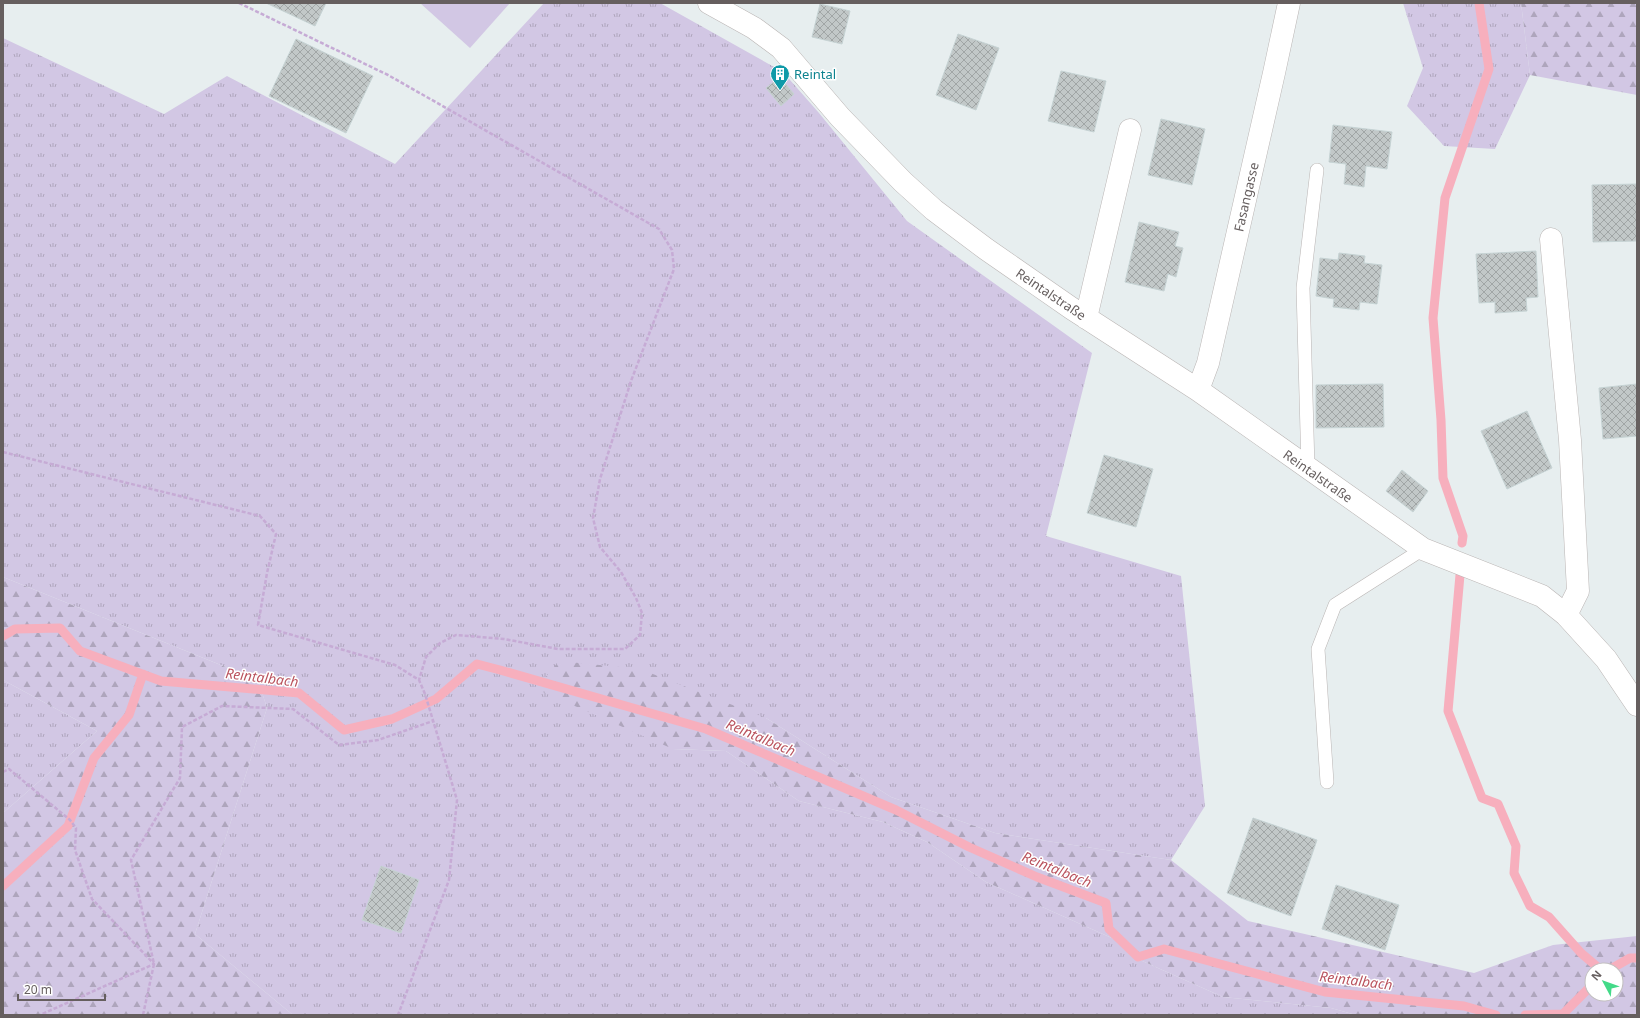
<svg xmlns="http://www.w3.org/2000/svg" width="1640" height="1018" viewBox="0 0 1640 1018" font-family="'Noto Sans',sans-serif">
	<defs>
		<pattern id="grass-tufts" width="24" height="20" patternUnits="userSpaceOnUse"><rect width="24" height="20" fill="#d2c7e4"/><path d="M3 7l-1-3M5 7V3M7 7l1-3M15 17l-1-3M17 17v-4M19 17l1-3" fill="none" stroke="#aea5bc"/></pattern>
		<pattern id="forest-firs" width="22" height="20" patternUnits="userSpaceOnUse"><rect width="22" height="20" fill="#d2c7e4"/><path d="M5 1l3.5 6h-7zM16 11l3.5 6h-7z" fill="#aea5bc"/></pattern>
		<pattern id="building-cross-hatch" width="8" height="8" patternUnits="userSpaceOnUse"><rect width="8" height="8" fill="#c2c8c8"/><path d="M0 0l8 8M0 8l8-8" fill="none" stroke="#a1a6a6"/></pattern>
	</defs>
	<rect width="100%" height="100%" fill="#e7eeef"/>
	<path fill="url(#grass-tufts)" d="M 544,3 L 660,3 L 783,72 L 819,113 L 907,221 L 1092,353 L 1046,536 L 1181,576 L 1205,806 L 1171,860 L 995,833 L 891,797 L 766,718 L 673,749 L 726,751 L 799,801 L 883,822 L 927,842 L 986,882 L 1114,939 L 1131,956 L 1223,997 L 1331,1008 L 1356,1015 L 293,1015 L 195,934 L 267,708 L 258,680 L 3,577 L 3,38 L 164,114 L 227,76 L 395,164 Z
		M 1403,3 L 1521,3 L 1530,75 L 1495,149 L 1444,146 L 1407,106 L 1423,68 Z
		M 3,680 L 97,731 L 3,813 Z"/>
	<path fill="url(#forest-firs)" fill-rule="evenodd" d="M 1521,3 L 1637,3 L 1637,95 L 1530,75 Z
		M 3,577 L 258,680 L 267,708 L 195,934 L 293,1015 L 3,1015 L 3,813 L 97,731 L 3,680 Z
		M 559,661 L 640,669 L 766,718 L 891,797 L 995,833 L 1171,860 L 1248,921 L 1474,973 L 1553,945 L 1637,936 L 1637,1015 L 1356,1015 L 1331,1008 L 1223,997 L 1131,956 L 1114,939 L 986,882 L 927,842 L 883,822 L 799,801 L 726,751 L 673,749 L 536,689 ZM 1592,970 L 1616,970 L 1616,994 L 1592,994 Z"/>
	<path fill="#d2c7e4" d="M 420,3 L 510,3 L 470,48 Z"/>
	<g fill="none" stroke-linecap="round" stroke-linejoin="round">
		<path stroke="#f7afbd" stroke-width="9" d="M 1462,543 L 1463,536 L 1443,478 L 1441,420 L 1433,318 L 1445,198 L 1489,69 L 1479,3
			M 1460,575 L 1448,711 L 1482,798 L 1498,804 L 1516,846 L 1514,873 L 1530,906 L 1549,917 L 1581,953 L 1601,970
			M 3,636 L 15,629 L 60,628 L 80,651 L 161,681 L 299,693 L 344,730 L 392,719 L 436,699 L 477,664 L 500,670 L 706,729 L 896,810 L 969,847 L 1037,877 L 1106,903 L 1109,929 L 1138,957 L 1164,949 L 1325,992 L 1464,1006 L 1496,1015
			M 3,886 L 68,826 L 94,758 L 129,715 L 143,674
			M 1609,970 L 1630,958 L 1637,958
			M 1525,1015 L 1563,1014 L 1592,985"/>
	</g>
	<path fill="url(#building-cross-hatch)" stroke="#c6d3d4" d="M 266,3 L 326,3 L 315,26 Z
		M 820,4 L 850,11 L 842,44 L 812,37 Z
		M 958,34 L 999,48 L 976,110 L 936,95 Z
		M 296,39 L 373,76 L 346,133 L 269,96 Z
		M 1061,71 L 1106,81 L 1094,132 L 1048,121 Z
		M 780,77 L 794,94 L 781,106 L 766,88 Z
		M 1161,119 L 1205,129 L 1192,185 L 1148,175 Z
		M 1333,125 L 1392,132 L 1387,169 L 1366,166 L 1364,187 L 1344,184 L 1346,164 L 1329,162 Z
		M 1637,184 L 1637,241 L 1593,242 L 1592,185 Z
		M 1139,222 L 1179,232 L 1175,246 L 1183,248 L 1176,277 L 1168,274 L 1164,291 L 1125,282 Z
		M 1536,251 L 1538,297 L 1526,298 L 1527,311 L 1495,313 L 1495,302 L 1479,303 L 1476,254 Z
		M 1339,253 L 1365,256 L 1364,263 L 1382,265 L 1377,304 L 1360,302 L 1359,310 L 1333,307 L 1334,299 L 1316,296 L 1320,258 L 1338,260 Z
		M 1383,384 L 1384,427 L 1316,428 L 1316,385 Z
		M 1637,384 L 1637,436 L 1603,439 L 1599,388 Z
		M 1527,411 L 1552,468 L 1507,489 L 1481,431 Z
		M 1104,455 L 1153,469 L 1136,527 L 1087,513 Z
		M 1402,470 L 1428,491 L 1413,512 L 1386,491 Z
		M 1253,818 L 1317,840 L 1291,916 L 1227,893 Z
		M 381,866 L 419,880 L 401,933 L 362,920 Z
		M 1336,885 L 1399,905 L 1385,950 L 1322,929 Z"/>
	<g fill="none" stroke-linecap="round" stroke-linejoin="round">
		<g stroke="#bab5b4" stroke-width="14">
			<path id="lane" d="M 1308,468 L 1303,288 L 1317,170
				M 1327,782 L 1318,649 L 1335,605 L 1423,549"/>
		</g>
		<g stroke="#bab5b4" stroke-width="23">
			<path id="street" d="M 709,3 L 754,28 L 781,48 L 840,117 L 903,182 L 934,210 L 986,249 L 1071,308 L 1198,390 L 1423,549 L 1542,596 L 1566,615 L 1606,659 L 1637,705
				M 1551,239 L 1570,440 L 1578,591 L 1566,615
				M 1086,318 L 1130,130
				M 1198,390 L 1208,363 L 1274,73 L 1289,3"/>
		</g>
		<path stroke="#c6abd5" stroke-width="2.5" stroke-dasharray="4 2" stroke-linecap="butt" d="M 239,3 L 388,75 L 659,229 L 672,250 L 674,269 L 631,381 L 600,479 L 593,518 L 600,547 L 621,572 L 636,598 L 642,613 L 640,635 L 625,649 L 558,649 L 504,639 L 456,635 L 440,643 L 426,657 L 419,680
			M 3,452 L 260,516 L 276,534 L 267,573 L 258,625 L 395,665 L 419,680 L 425,694 L 457,800 L 449,880 L 398,1015
			M 3,772 L 9,769 L 70,820 L 76,828 L 75,850 L 92,899 L 154,964 L 40,1015
			M 143,1015 L 154,964 L 131,860 L 180,778 L 182,727 L 222,706 L 293,709 L 339,745 L 378,740 L 433,721"/>
		<use href="#lane" stroke="#fff" stroke-width="13"/>
		<use href="#street" stroke="#fff" stroke-width="22"/>
	</g>
	<defs>
		<g id="building-pin" transform="scale(1)"><path d="M0 17L-7.5 6A9.5 9.5 0 1 1 7.5 6Z" fill="#0f9aa8" stroke="#fff"/><path d="M-4-6H4V6H1V3H-1V6H-4ZM-2.5-4.3h1.7v1.8h-1.7ZM.8-4.3h1.7v1.8H.8ZM-2.5-1h1.7V.8h-1.7ZM.8-1h1.7V.8H.8Z" fill="#fff"/></g>
	</defs>
	<g fill-rule="evenodd">
		<use href="#building-pin" x="780" y="74"/>
	</g>
	<g text-anchor="middle" dominant-baseline="central" stroke-width="3" stroke-linejoin="round" paint-order="stroke">
		<g font-size="13" fill="#0d838f" stroke="#fff" text-anchor="start">
			<text x="794" y="74">Reintal</text>
		</g>
		<g font-size="13" fill="#665f5f" stroke="#fff">
			<text transform="translate(1246 197) rotate(-77)">Fasangasse</text>
			<text transform="translate(1051 294) rotate(34)">Reintalstraße</text>
			<text transform="translate(1318 476) rotate(35)">Reintalstraße</text>
		</g>
		<g font-size="14" font-style="italic" fill="#ba535e" stroke="#fff">
			<text transform="translate(262 677) rotate(7)">Reintalbach</text>
			<text transform="translate(761 737) rotate(23)">Reintalbach</text>
			<text transform="translate(1057 869) rotate(22)">Reintalbach</text>
			<text transform="translate(1356 980) rotate(7)">Reintalbach</text>
		</g>
	</g>
	<rect width="1640" height="1018" fill="none" stroke="#665f5f" stroke-width="8"/>
	<g transform="translate(1604 982) rotate(311)"><circle r="19" fill="#ffffff" stroke="#c2bfbf"/>
	<path d="M0-3L7 15L0 10L-7 15Z" fill="#43da88"/>
	<text y="-6" font-size="11" font-weight="bold" text-anchor="middle" fill="#665f5f">N</text>
	</g>
	<path d="M18 994v6h87v-6" fill="none" stroke="#665f5f" stroke-width="2"/>
	<text x="24" y="994" font-size="12" fill="#665f5f" stroke="#ffffff" stroke-width="3" paint-order="stroke">20 m</text>
</svg>
